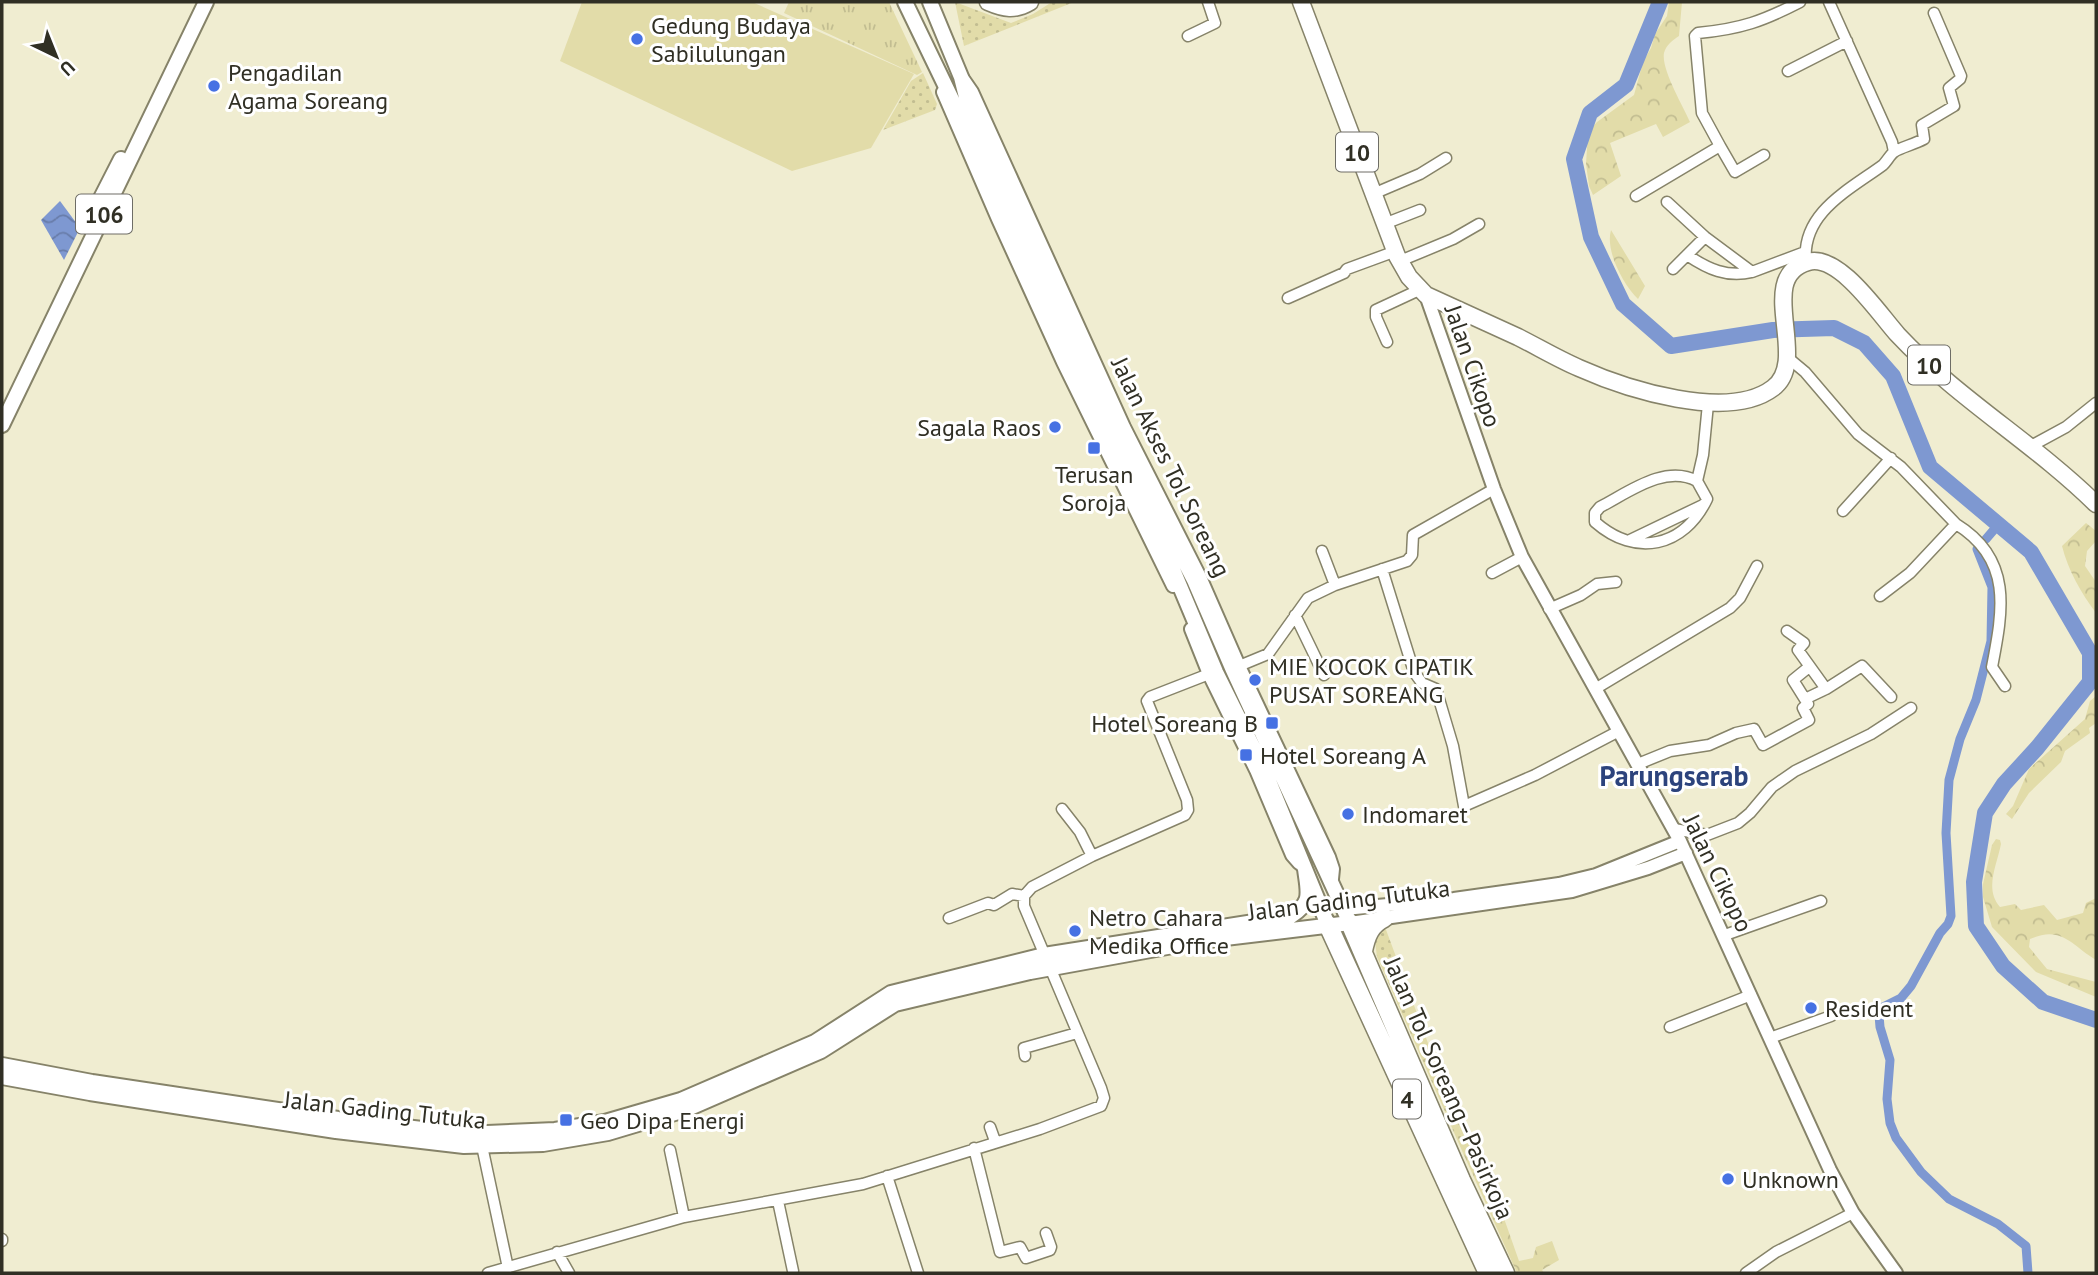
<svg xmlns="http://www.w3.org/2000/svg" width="2098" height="1275" viewBox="0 0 2098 1275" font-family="'PT Sans',sans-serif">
	<defs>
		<pattern id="grass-dots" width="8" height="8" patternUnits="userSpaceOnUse" patternTransform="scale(1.75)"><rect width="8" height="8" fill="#e2dca9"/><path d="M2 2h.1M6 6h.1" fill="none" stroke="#c2bd91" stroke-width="1.8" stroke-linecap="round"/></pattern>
		<pattern id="forest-crowns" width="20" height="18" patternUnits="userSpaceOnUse" patternTransform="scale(1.75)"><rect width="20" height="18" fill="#e2dca9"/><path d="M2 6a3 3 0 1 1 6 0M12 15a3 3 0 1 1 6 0" fill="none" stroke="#c2bd91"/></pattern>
		<pattern id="park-tufts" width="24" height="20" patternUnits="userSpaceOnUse" patternTransform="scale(1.75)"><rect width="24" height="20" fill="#e2dca9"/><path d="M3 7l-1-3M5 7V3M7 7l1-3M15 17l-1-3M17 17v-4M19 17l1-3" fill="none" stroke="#c2bd91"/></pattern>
		<pattern id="water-waves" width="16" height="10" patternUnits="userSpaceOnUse" patternTransform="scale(1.75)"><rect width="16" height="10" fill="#7e98d1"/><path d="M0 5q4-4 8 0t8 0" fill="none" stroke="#687ca9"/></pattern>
	</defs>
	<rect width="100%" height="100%" fill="#f0edd1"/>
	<path fill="url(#grass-dots)" d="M 955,2 L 1011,23 L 1033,14 L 1052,2 L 1074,2 L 964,46 Z
		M 923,73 L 937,104 L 935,110 L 883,130 L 911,81 Z
		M 1385,927 L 1458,1124 L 1467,1151 L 1463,1153 L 1377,957 L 1375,941 Z"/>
	<path fill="url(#forest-crowns)" d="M 1669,2 L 1682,2 L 1679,36 C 1673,40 1666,45 1664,53 C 1661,69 1683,106 1690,122 L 1663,137 L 1656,124 L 1610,143 L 1621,176 L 1593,195 L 1589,186 L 1586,164 L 1588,132 L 1597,122 L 1634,95 L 1643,62 L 1651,48 L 1655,34 L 1667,16 Z
		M 1611,230 L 1645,286 L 1638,299 C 1623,284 1605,251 1611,230 Z
		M 2086,523 L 2096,531 L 2096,541 L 2087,551 L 2085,566 L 2096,582 L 2096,613 C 2081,593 2068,570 2062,546 Z
		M 2096,696 L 2096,723 L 2089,728 L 2090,733 L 2065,751 L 2061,762 L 2029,793 L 2012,819 L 2006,814 L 2013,806 L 2029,769 L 2085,719 L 2090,701 Z
		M 1996,839 L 2000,840 L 2001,844 C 1997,865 1984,889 2000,907 L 2015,904 L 2021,910 L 2044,905 L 2057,920 L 2083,913 L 2086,903 L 2096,898 L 2096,960 C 2071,945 2062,925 2030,939 L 2029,947 L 2047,969 L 2096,982 L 2096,997 L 2036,972 L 1992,927 L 1983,897 L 1983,884 L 1992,845 Z
		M 1462,1122 L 1490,1192 L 1500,1207 L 1519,1261 L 1533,1258 L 1536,1247 L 1552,1241 L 1559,1260 L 1542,1270 L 1544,1273 L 1517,1273 L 1463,1153 L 1466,1150 L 1458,1124 Z"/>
	<path fill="url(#park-tufts)" d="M 789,2 L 889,2 L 922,72 L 917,75 L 784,13 Z"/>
	<path fill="#e2dca9" d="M 582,2 L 752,2 L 914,74 L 871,148 L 792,171 L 560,61 Z"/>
	<path fill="url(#water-waves)" d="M 60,201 L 80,228 L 64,260 L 41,220 Z"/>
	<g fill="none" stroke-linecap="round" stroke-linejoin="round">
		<path stroke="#7e98d1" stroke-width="9" d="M 1986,539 L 1998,525
			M 1977,549 L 1992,587 L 1991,641 L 1976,700 L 1960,739 L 1949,780 L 1946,833 L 1951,916 L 1948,924 L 1940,933 L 1911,986 L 1901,998 L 1883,1007 L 1879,1015 L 1880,1027 L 1890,1060 L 1887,1099 L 1890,1123 L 1896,1138 L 1921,1172 L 1949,1199 L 1998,1224 L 2026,1246 L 2028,1273"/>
		<path stroke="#7e98d1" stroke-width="16" d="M 1660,2 L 1626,85 L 1590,113 L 1574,159 L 1591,237 L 1623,304 L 1671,346 L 1773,330 L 1834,328 L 1864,343 L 1893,376 L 1930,467 L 2031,552 L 2090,653 L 2090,682 L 2037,748 L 2004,784 L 1985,813 L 1974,882 L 1976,926 L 2003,966 L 2043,1002 L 2096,1020"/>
		<g stroke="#868369" stroke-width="13">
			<path id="minor" d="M 1829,2 L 1892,142 L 1894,152
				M 1188,36 L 1215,23 L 1208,2
				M 1788,71 L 1847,41
				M 1720,146 L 1702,113 L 1695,36 L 1698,33 C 1741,29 1763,21 1800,2
				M 1373,194 L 1420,174 L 1446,158
				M 1636,196 L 1720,146 L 1735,172 L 1764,155
				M 1667,202 L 1705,237 L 1752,272 L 1805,252
				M 1384,224 L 1420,210
				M 1687,255 C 1708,269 1727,278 1752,272
				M 1400,261 L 1453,239 L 1479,224
				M 1806,262 C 1801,213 1849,190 1883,165 C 1887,161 1890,155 1894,152 C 1899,148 1915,144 1924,139 L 1922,125 L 1954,106 L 1949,88 L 1960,79 L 1961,76 L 1934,13
				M 1673,269 L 1705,237
				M 1288,298 L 1344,273 L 1347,269 L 1396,251
				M 1387,342 L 1376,317 L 1376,310 L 1419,290
				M 1787,357 L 1805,372 L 1858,434 L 1901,467 L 1956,524 L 1910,573 L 1880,596
				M 2031,446 L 2066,427 L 2096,403
				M 1697,481 C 1665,464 1629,492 1600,507 L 1595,513 L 1595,522 C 1636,558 1684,547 1707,499 L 1697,481 L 1703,455 L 1708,404
				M 1843,511 L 1891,458
				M 1956,524 C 2013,559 2003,610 1992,667 L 2005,686
				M 1630,540 L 1703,505
				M 1322,551 L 1335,585
				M 1382,569 L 1414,672 L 1422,683 L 1436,689 L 1453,746 L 1464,806 L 1535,775 L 1619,731
				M 1492,573 L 1522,557
				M 1549,609 L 1581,595 L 1597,584 L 1616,582
				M 1295,615 L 1324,675
				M 1787,631 L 1804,643 L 1798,650 L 1826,689 L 1805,699
				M 1239,666 L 1268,654 L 1308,598 L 1335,585 L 1407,561 L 1412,555 L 1413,535 L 1494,489
				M 1595,689 L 1730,608 L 1740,598 L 1757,566
				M 1826,689 L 1862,666 L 1891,697
				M 1638,764 L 1670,751 L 1709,745 L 1736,733 L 1754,729 L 1763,745 L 1809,720 L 1803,708 L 1808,704 L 1793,680 L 1809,667
				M 1062,809 L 1080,832 L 1092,856
				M 1674,829 L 1707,835 L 1738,823 L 1750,813 L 1772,787 L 1795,771 L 1871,734 L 1911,708
				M 949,918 L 988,903 L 994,905 L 1012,894 L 1024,896
				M 1725,935 L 1821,901
				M 1670,1027 L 1751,995
				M 1770,1038 L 1831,1016
				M 1025,1056 L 1024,1048 L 1077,1033
				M 990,1127 L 995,1141
				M 482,1146 L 508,1268
				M 974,1148 L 1000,1252 L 1020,1247 L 1026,1258 L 1050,1250 L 1051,1247 L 1046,1233
				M 670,1150 L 684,1217
				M 887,1176 L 918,1273
				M 778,1201 L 793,1271
				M 2,1239 L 2,1241
				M 557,1252 L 569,1273
				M 488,1273 L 684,1217 L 863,1184 L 1040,1129 L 1101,1106 L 1104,1098 L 1101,1088 L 1024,906 L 1024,896 L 1032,887 L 1092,856 L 1185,815 L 1188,810 L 1187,800 L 1147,701 L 1150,697 L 1209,674
				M 1746,1273 L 1776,1252 L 1853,1213"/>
		</g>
		<g stroke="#868369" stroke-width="16">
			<path id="tertiary" d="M 963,79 L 972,92 L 1124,427 L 1200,577 L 1239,666 L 1329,857 L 1333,869 L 1332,879
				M 943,92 L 998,219 L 1063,362 L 1173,586
				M 1426,295 L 1494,489 L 1522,557 L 1680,841 L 1830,1170 L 1853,1213 L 1896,1273
				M 1191,629 L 1209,674 L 1256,770 L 1292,855 L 1299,863
				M 1344,909 L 1454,899 L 1559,884 L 1596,875 L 1680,841
				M 1350,923 L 1572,891 L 1648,868 L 1686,853"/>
		</g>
		<g stroke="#868369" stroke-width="18">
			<path id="secondary" d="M 905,2 L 960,116 L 1112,449 L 1166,553 L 1216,672 L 1264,769 L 1328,925
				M 2,1065 L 92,1082 L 338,1119 L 464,1134 L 555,1130 L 605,1122 L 681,1100 L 815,1042 L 891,993 L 1044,955 L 1291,916 C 1313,902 1308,893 1305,869
				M 2,1077 L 90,1093 L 336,1131 L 464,1146 L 543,1144 L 608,1133 L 685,1110 L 821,1051 L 895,1004 L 1030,972 L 1200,941 L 1350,923 L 1232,668 L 1194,580 L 1118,433 L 966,97 L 961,77 L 930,2"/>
		</g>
		<g stroke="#868369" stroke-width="18">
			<path id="primary" d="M 97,206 L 121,159
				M 2,425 L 206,2"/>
		</g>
		<g stroke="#868369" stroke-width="19">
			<path id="trunk" d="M 988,2 C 1004,9 1015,11 1030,2
				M 1301,2 L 1397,256 L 1409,277 L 1426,295 C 1457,309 1487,323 1518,337 C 1538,347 1558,359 1579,368 C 1626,389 1728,422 1773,388 C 1811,360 1754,277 1808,262 C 1839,253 1879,314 1898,335 C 1958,399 2034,443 2096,504"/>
		</g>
		<g stroke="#868369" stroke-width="21">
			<path id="motorway" d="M 1350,923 L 1461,1180 L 1505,1273
				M 1328,925 L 1488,1273
				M 1363,951 C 1366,936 1370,925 1384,918"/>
		</g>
		<use href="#minor" stroke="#fff" stroke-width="10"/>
		<use href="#tertiary" stroke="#fff" stroke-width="12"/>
		<use href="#secondary" stroke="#fff" stroke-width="14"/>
		<use href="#primary" stroke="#fff" stroke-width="14"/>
		<use href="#trunk" stroke="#fff" stroke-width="16"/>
		<use href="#motorway" stroke="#fff" stroke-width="18"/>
	</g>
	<g fill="#4671e3" stroke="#fff" stroke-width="2.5">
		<circle cx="637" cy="39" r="7"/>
		<circle cx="214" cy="86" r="7"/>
		<circle cx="1055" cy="427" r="7"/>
		<rect x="1087" y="441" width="14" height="14" rx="3.5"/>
		<circle cx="1255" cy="680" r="7"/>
		<rect x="1265" y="716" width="14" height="14" rx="3.5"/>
		<rect x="1239" y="748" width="14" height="14" rx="3.5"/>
		<circle cx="1348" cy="814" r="7"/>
		<circle cx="1075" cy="931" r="7"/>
		<circle cx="1811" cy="1008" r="7"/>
		<rect x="559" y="1113" width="14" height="14" rx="3.5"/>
		<circle cx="1728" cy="1179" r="7"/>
	</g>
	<g text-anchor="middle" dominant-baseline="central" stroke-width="6" stroke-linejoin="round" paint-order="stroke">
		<g fill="#fff" stroke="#6e6d66" stroke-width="2">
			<rect x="1336" y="132.5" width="42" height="39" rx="5"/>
			<rect x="76" y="194.5" width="56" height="39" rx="5"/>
			<rect x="1908" y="345.5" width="42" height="39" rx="5"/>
			<rect x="1393" y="1079.5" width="28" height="39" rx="5"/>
		</g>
		<g font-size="23" font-weight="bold" fill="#302f24">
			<text x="1357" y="152">10</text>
			<text x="104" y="214">106</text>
			<text x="1929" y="365">10</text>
			<text x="1407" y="1099">4</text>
		</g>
		<g font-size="24" fill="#302f24" stroke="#fff" text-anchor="start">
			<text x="651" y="25">Gedung Budaya<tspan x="651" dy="28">Sabilulungan</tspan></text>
			<text x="228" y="72">Pengadilan<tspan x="228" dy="28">Agama Soreang</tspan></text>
			<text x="1041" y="427" text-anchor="end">Sagala Raos</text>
			<text x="1094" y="474" text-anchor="middle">Terusan<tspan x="1094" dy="28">Soroja</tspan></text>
			<text x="1269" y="666">MIE KOCOK CIPATIK<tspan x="1269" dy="28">PUSAT SOREANG</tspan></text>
			<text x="1258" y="723" text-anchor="end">Hotel Soreang B</text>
			<text x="1260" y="755">Hotel Soreang A</text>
			<text x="1362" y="814">Indomaret</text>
			<text x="1089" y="917">Netro Cahara<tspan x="1089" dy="28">Medika Office</tspan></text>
			<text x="1825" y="1008">Resident</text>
			<text x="580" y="1120">Geo Dipa Energi</text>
			<text x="1742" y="1179">Unknown</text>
		</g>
		<g font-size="24" fill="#302f24" stroke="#fff">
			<text transform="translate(1473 366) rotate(71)">Jalan Cikopo</text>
			<text transform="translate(1171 467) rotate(64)">Jalan Akses Tol Soreang</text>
			<text transform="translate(1718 873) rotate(64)">Jalan Cikopo</text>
			<text transform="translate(1349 900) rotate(-7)">Jalan Gading Tutuka</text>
			<text transform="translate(1449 1088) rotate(66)">Jalan Tol Soreang–Pasirkoja</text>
			<text transform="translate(385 1110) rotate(6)">Jalan Gading Tutuka</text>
		</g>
		<g font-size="28" font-weight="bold" fill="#2c437c" stroke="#fff">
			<text x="1674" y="775">Parungserab</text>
		</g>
	</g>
	<rect width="2098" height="1275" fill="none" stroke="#302f24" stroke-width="7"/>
	<g transform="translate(56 56) rotate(137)" stroke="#ffffff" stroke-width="5" paint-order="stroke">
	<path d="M0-5L12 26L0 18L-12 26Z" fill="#302f24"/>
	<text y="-10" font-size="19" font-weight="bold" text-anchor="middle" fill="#302f24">U</text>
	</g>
</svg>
